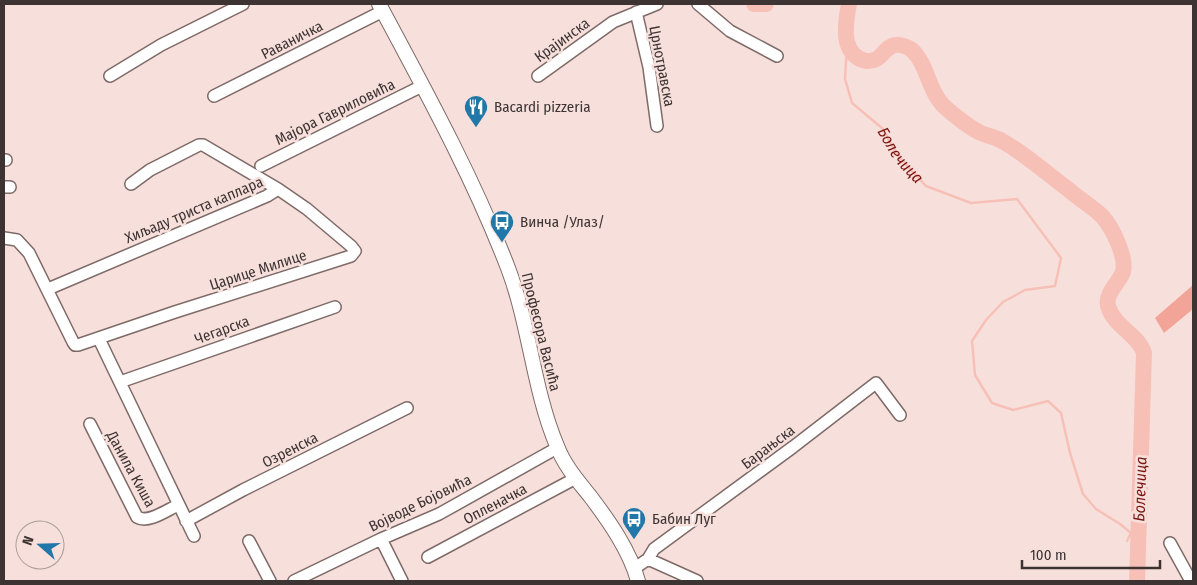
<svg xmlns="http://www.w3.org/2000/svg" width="1197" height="585" viewBox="0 0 1197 585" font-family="'Fira Sans Condensed',sans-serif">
	<rect width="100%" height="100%" fill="#f7e0dc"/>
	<path fill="#f2a498" d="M 1193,285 L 1193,309 L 1164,333 L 1155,318 Z"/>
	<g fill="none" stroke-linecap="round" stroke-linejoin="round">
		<path stroke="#f7c0b7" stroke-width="2.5" id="s1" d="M 847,44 L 845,79 L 852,103 L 882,128 L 899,157 L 926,186 L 971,203 L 1017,199 L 1061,258 L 1055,286 L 1025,290 L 1003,302 L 986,320 L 972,341 L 975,375 L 992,403 L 1013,410 L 1048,401 L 1061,413 L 1070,453 L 1083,494 L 1096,509 L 1120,524 L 1131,533 L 1127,541"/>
		<path stroke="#f7c0b7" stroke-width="16" d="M 754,4 L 766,4
			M 849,4 C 846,20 840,49 860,59 C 865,61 868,62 874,60 C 882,58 886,46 895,45 C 900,44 908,47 912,50 C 927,64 928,88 941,103 C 947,110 969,127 977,131 C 985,136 994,136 1002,141 C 1026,154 1047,174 1069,190 C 1079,199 1093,207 1102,216 C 1112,227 1127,257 1123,272 C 1119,283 1105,293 1108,306 C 1114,327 1139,335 1144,353 L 1137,581"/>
		<g stroke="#7e6a67" stroke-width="14">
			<path id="minor" d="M 698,4 L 730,31 L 777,56
				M 636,12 L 649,67 L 657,126
				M 110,76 L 161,45 L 243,4
				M 538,76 L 613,22 L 657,4
				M 214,96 L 383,11
				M 4,160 L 6,160
				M 261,166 L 422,86
				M 4,187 L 10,187
				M 4,238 L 17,240 L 29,253 L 73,342 L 75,345 L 78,345 L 175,312 L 351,256 L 355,251 L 351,246 L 307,209 L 278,189 L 203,145 L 199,145 L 150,170 L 131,184
				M 48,289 L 267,196 L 278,189
				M 99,339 L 194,536
				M 120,382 L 335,307
				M 90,424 L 137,517 C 148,524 167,510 178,505
				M 186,521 L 243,490 L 407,408
				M 381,539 L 402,581
				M 249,541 L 270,581
				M 1170,543 L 1191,581
				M 428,557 L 576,478
				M 648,559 L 654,549 L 793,447 L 876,383 L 900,415
				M 635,568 L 648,559 L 697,581
				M 294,581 L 381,539 L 439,514 L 557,448"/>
		</g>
		<g stroke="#7e6a67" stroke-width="16">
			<path id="tertiary" d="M 379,4 C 425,90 473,177 508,268 C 530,326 533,389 557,446 C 564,465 578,481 590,496 C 609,521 630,551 638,581"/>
		</g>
		<use href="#minor" stroke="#fff" stroke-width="11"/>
		<use href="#tertiary" stroke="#fff" stroke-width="14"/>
	</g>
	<defs>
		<g id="restaurant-pin" transform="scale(1.25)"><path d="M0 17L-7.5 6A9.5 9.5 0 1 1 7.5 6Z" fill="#2177a7" stroke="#f7e0dc"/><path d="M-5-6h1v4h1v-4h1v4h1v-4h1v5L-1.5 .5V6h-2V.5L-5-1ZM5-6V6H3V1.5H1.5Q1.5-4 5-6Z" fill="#fff"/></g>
		<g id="bus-pin" transform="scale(1.25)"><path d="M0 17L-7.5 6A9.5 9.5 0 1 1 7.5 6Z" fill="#2177a7" stroke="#f7e0dc"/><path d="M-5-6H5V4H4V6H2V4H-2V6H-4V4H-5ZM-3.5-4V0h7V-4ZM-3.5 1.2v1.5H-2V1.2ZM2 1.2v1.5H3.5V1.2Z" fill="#fff"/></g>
	</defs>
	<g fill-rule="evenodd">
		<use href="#restaurant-pin" x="476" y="107"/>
		<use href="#bus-pin" x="502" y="222"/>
		<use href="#bus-pin" x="634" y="519"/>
	</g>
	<g text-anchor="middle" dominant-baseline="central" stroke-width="5" stroke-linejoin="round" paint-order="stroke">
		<g font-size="15" fill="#3c3332" stroke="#f7e0dc">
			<text transform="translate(292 40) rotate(-27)">Раваничка</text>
			<text transform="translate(562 40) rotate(-36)">Крајинска</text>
			<text transform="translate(662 66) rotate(79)">Црнотравска</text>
			<text transform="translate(335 112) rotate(-26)">Мајора Гавриловића</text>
			<text transform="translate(194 210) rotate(-23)">Хиљаду триста каплара</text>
			<text transform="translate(258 270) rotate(-18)">Царице Милице</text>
			<text transform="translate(222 330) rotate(-20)">Чегарска</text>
			<text transform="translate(541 332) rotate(76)">Професора Васића</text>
			<text transform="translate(768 447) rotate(-37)">Барањска</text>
			<text transform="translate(290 450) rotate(-27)">Озренска</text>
			<text transform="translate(131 469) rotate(61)">Данила Киша</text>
			<text transform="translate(420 503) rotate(-26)">Војводе Бојовића</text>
			<text transform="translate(495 504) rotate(-28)">Опленачка</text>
		</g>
		<g font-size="15" fill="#3c3332" stroke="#f7e0dc" text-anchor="start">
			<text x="494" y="107">Bacardi pizzeria</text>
			<text x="520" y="222">Винча /Улаз/</text>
			<text x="652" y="519">Бабин Луг</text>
		</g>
		<g font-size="16" font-style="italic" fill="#7c1510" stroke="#f7e0dc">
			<text stroke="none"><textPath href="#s1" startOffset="132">Болечица</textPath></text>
			<text transform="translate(1140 489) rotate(-88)">Болечица</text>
		</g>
	</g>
	<rect width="1197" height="585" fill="none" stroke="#3c3332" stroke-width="10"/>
	<g transform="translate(40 545) rotate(290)"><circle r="24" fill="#f7e0dc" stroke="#ac9b98"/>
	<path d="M0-4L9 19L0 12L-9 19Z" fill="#2177a7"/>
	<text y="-8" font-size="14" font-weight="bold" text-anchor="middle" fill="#3c3332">N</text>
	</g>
	<path d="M1022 560v8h138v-8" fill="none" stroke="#3c3332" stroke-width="2.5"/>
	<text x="1030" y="560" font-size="15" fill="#3c3332" stroke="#f7e0dc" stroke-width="4" paint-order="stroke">100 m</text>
</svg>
